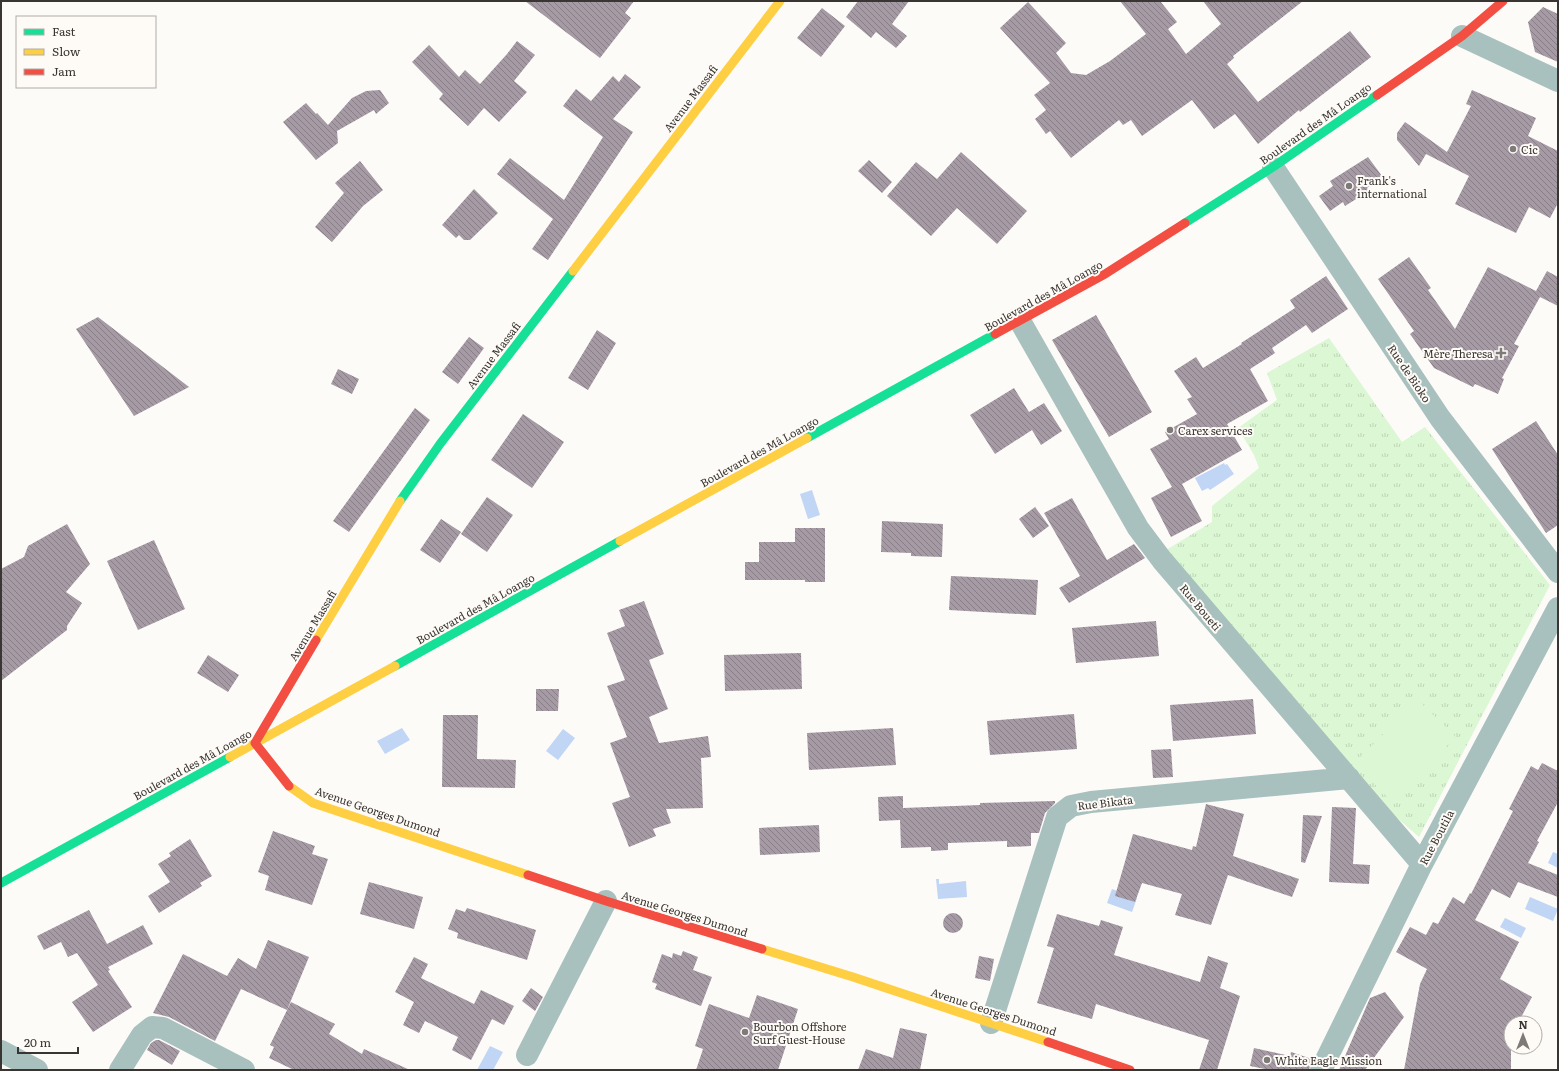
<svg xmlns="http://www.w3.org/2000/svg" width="1559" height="1071" viewBox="0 0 1559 1071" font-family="Literata,serif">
	<defs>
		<pattern id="grass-tufts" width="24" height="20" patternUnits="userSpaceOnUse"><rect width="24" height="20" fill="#dbf7d3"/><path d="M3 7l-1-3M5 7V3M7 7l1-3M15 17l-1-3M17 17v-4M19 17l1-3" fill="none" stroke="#bdd4b6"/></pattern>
		<pattern id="building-back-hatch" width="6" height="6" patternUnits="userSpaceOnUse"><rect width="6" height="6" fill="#a69aa5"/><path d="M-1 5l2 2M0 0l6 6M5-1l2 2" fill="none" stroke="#887e87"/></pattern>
	</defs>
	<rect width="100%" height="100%" fill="#fdfbf8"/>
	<path fill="url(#grass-tufts)" d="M 1329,338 L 1402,442 L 1425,427 L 1550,585 L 1419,837 L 1340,768 L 1166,550 L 1212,522 L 1212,506 L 1259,468 L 1254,455 L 1238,428 L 1277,400 L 1267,373 Z"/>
	<path fill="#dbf7d3" d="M 1418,700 L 1456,737 L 1391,801 L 1354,763 Z"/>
	<path fill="#c1d5f5" d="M 1224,463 L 1225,465 L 1227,464 L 1234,474 L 1210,490 L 1208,488 L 1202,491 L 1195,478 Z
		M 812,490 L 820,515 L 808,519 L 800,494 Z
		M 402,728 L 410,740 L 385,754 L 377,741 Z
		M 563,729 L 575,738 L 558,760 L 546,751 Z
		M 1553,852 L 1558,854 L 1558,868 L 1548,863 Z
		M 936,879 L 939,879 L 939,884 L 966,881 L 967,897 L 938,899 Z
		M 1112,889 L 1137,898 L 1132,912 L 1107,903 Z
		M 1530,897 L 1558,909 L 1553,921 L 1525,909 Z
		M 1505,918 L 1526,928 L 1521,938 L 1500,927 Z
		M 490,1046 L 503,1052 L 493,1070 L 477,1070 Z"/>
	<path fill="url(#building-back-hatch)" d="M 525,1 L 634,1 L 625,13 L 631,18 L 600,58 Z
		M 858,1 L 909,1 L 892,24 L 907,36 L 896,48 L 876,32 L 871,38 L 846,17 Z
		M 1120,1 L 1160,1 L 1177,22 L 1168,29 L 1186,54 L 1221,24 L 1203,1 L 1303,1 L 1233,56 L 1234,58 L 1227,64 L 1258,102 L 1350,31 L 1371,57 L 1300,112 L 1299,110 L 1258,144 L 1235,114 L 1214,129 L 1192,100 L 1142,136 L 1131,120 L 1123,125 L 1119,120 L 1071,158 L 1050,131 L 1046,134 L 1035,119 L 1046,110 L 1034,95 L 1050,83 L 1000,28 L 1028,2 L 1066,43 L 1056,53 L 1071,73 L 1086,75 L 1110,61 L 1146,34 Z
		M 1543,7 L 1558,14 L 1558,62 L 1535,52 L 1528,22 Z
		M 822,8 L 845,26 L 821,57 L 797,38 Z
		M 517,41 L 535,55 L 514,81 L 527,92 L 499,122 L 484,108 L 468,126 L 439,99 L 443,94 L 412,62 L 429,45 L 459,77 L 465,70 L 480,84 L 507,54 Z
		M 625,74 L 641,87 L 613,119 L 633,132 L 548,260 L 532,249 L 553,219 L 497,174 L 510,158 L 564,200 L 603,137 L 563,106 L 576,89 L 591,101 L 613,76 L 619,82 Z
		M 380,90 L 389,103 L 376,114 L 374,110 L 337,131 L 338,143 L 316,160 L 283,122 L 306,103 L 316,114 L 317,113 L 328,125 L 352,98 L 366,91 Z
		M 1472,90 L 1536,118 L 1528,136 L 1558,151 L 1558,203 L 1550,218 L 1529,207 L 1516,233 L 1455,204 L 1469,176 L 1426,154 L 1419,166 L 1397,140 L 1397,133 L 1405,122 L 1447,152 L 1471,106 L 1466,104 Z
		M 961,152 L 1027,211 L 997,244 L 957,208 L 931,236 L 887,196 L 916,162 L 937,179 Z
		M 1368,157 L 1382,176 L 1367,188 L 1369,191 L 1345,206 L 1343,202 L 1330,211 L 1319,196 L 1333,186 L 1330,181 Z
		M 869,160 L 892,182 L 882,193 L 858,171 Z
		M 360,161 L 383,190 L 363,206 L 332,242 L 315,227 L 344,193 L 335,183 Z
		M 474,189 L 498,213 L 470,240 L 464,240 L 459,235 L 456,238 L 442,225 Z
		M 1409,257 L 1431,288 L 1428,290 L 1455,329 L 1488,267 L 1536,291 L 1547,271 L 1558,277 L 1558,306 L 1540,297 L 1514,344 L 1519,346 L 1502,378 L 1504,379 L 1498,394 L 1475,384 L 1473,387 L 1434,368 L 1410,334 L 1414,331 L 1378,279 Z
		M 1326,276 L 1348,309 L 1312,333 L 1306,325 L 1272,348 L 1275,353 L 1250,369 L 1268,401 L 1227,424 L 1242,450 L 1182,484 L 1202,521 L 1171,537 L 1151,498 L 1172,487 L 1150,449 L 1169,439 L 1165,432 L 1197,414 L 1187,399 L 1192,397 L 1174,371 L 1196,357 L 1203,368 L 1242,344 L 1241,343 L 1295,308 L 1290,300 Z
		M 1096,315 L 1152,412 L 1109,437 L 1052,340 Z
		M 98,317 L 189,387 L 134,416 L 76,329 Z
		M 597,330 L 616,343 L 588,390 L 568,378 Z
		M 469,337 L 484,348 L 458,384 L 442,372 Z
		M 338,369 L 359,379 L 352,394 L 331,384 Z
		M 1014,388 L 1029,412 L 1044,403 L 1062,431 L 1041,445 L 1032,430 L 995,454 L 970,415 Z
		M 415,408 L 430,420 L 349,532 L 333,521 Z
		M 523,414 L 564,442 L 532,488 L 491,460 Z
		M 1536,421 L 1558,455 L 1558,525 L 1546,533 L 1492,449 Z
		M 487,497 L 513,515 L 487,552 L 461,534 Z
		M 1072,498 L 1107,560 L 1134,544 L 1145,558 L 1069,603 L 1059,588 L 1080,576 L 1044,513 Z
		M 1035,507 L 1049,526 L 1033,538 L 1019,519 Z
		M 441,519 L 461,532 L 440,563 L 420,550 Z
		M 882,521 L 943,524 L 942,557 L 911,556 L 911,553 L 881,552 Z
		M 67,524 L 90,564 L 66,592 L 82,603 L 67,626 L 67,630 L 1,681 L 1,569 L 24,557 L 28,546 Z
		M 795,528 L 825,528 L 825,582 L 805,582 L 805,580 L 745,580 L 745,562 L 759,562 L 759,542 L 795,542 Z
		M 154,540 L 185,609 L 138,630 L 107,561 Z
		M 951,576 L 1038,580 L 1036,615 L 949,610 Z
		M 644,601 L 664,654 L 649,660 L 668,709 L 649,717 L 659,743 L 708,736 L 711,757 L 701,758 L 703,808 L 666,809 L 671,823 L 653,829 L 656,836 L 629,847 L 612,803 L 630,797 L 610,743 L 627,737 L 607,686 L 625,680 L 607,633 L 625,626 L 619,610 Z
		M 1156,621 L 1159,656 L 1076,663 L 1072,628 Z
		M 801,653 L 802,689 L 725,691 L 724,655 Z
		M 208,655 L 239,675 L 228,692 L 197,673 Z
		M 536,689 L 559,689 L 558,711 L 536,711 Z
		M 1253,699 L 1256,734 L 1173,741 L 1170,705 Z
		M 1074,714 L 1077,749 L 990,755 L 987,721 Z
		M 443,715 L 478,715 L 477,759 L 516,760 L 515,788 L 442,787 Z
		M 893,728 L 896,765 L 809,770 L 807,733 Z
		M 1171,749 L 1173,777 L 1153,778 L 1151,750 Z
		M 1542,763 L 1558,771 L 1558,802 L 1537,841 L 1539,842 L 1528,863 L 1558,875 L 1558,897 L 1518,882 L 1510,898 L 1492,889 L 1475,920 L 1519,942 L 1500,979 L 1532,997 L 1518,1023 L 1511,1023 L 1511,1070 L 1404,1070 L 1420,984 L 1427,969 L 1396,952 L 1410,927 L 1426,935 L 1433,922 L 1438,924 L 1453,897 L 1464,904 L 1470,893 L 1471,894 L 1513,811 L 1509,809 L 1531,766 L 1538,770 Z
		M 903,796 L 903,808 L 980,805 L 980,803 L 1055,801 L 1055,803 L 1045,813 L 1039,833 L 1031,833 L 1031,846 L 1007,847 L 1007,841 L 948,843 L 948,850 L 931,851 L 931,847 L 901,848 L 900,820 L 879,821 L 878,797 Z
		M 1206,804 L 1244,814 L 1233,856 L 1299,879 L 1292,897 L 1228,875 L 1211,925 L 1175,915 L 1182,894 L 1142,883 L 1135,902 L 1115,896 L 1133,834 L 1192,850 L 1193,846 L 1196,847 Z
		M 1332,807 L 1356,808 L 1353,864 L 1370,865 L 1369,884 L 1329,882 Z
		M 1303,815 L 1322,816 L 1305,863 L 1301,862 Z
		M 819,825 L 820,852 L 760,855 L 759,828 Z
		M 273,831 L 315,846 L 312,854 L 328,859 L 312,905 L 265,890 L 269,876 L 258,872 Z
		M 190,839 L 212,876 L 200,883 L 202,886 L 159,913 L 148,896 L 170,882 L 158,864 L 171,856 L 169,853 Z
		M 369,882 L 423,897 L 414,929 L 360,914 Z
		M 467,908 L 536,930 L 527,960 L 457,938 L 458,933 L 448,929 L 456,909 L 465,912 Z
		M 89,910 L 107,944 L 143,925 L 153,944 L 108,967 L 110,970 L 108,971 L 132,1007 L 93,1032 L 72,1002 L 98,985 L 77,953 L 68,957 L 61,942 L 44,950 L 37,936 Z
		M943 923a10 10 0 1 1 20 0a10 10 0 1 1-20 0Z
		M 1057,914 L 1099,926 L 1101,920 L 1123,927 L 1114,955 L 1200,982 L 1208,956 L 1228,963 L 1220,988 L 1240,996 L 1217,1070 L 1199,1070 L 1209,1040 L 1096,1004 L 1092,1019 L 1037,1003 L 1054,948 L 1047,946 Z
		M 268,940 L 309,957 L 287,1010 L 241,989 L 215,1041 L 169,1017 L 153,1013 L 183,954 L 227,976 L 238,958 L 256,969 Z
		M 683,951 L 698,957 L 693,970 L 712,977 L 701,1006 L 655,989 L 657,984 L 652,982 L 662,954 L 672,958 L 673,953 L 681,956 Z
		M 979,956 L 994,959 L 990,981 L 975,978 Z
		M 414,957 L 428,964 L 421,978 L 474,1004 L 481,990 L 514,1006 L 504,1025 L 492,1019 L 471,1060 L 452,1050 L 458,1037 L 425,1021 L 419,1033 L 403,1025 L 414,1002 L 395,992 Z
		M 531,988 L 543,997 L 535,1011 L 522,1001 Z
		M 1385,992 L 1404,1017 L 1365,1070 L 1339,1070 L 1370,998 Z
		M 757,995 L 798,1009 L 778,1070 L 696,1070 L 703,1049 L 695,1046 L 709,1004 L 749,1018 Z
		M 291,1002 L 335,1024 L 329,1034 L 362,1054 L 364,1049 L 410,1070 L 294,1070 L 269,1058 L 274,1047 L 270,1045 Z
		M 900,1028 L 927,1034 L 920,1070 L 858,1070 L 866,1049 L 893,1058 Z
		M 156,1040 L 159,1040 L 180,1051 L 172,1065 L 147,1050 L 151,1043 Z
		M 1254,1048 L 1290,1056 L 1291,1052 L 1312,1059 L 1309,1070 L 1270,1070 L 1250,1066 Z"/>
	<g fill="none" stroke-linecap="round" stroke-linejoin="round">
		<path stroke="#a9c1be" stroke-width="22" d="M 1462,36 L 1558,81
			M 1273,167 L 1440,418 L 1558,572
			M 1020,321 L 1138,528 L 1162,560 L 1422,864
			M 991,1023 L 1057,817 L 1071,806 L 1091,802 L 1349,778
			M 1,1051 L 37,1070
			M 527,1055 L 606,901
			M 120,1070 L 142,1035 L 152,1027 L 163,1028 L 244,1070
			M 1321,1070 L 1422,864 L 1558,608"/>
		<path stroke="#16e098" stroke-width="9" d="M 1185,223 L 1273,167 L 1377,95
			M 807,438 L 995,334
			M 400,501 L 440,444 L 573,271
			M 395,666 L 620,541
			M 1,883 L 230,757"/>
		<path stroke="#ffcf43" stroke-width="9" d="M 573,271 L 780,1
			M 620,541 L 807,438
			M 316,640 L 400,501
			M 230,757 L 395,666
			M 289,786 L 313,803 L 528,875
			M 762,949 L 853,977 L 1048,1042"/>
		<path stroke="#f24e42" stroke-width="9" d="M 1377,95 L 1462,36 L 1503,1
			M 995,334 L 1105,274 L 1185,223
			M 289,786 L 255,743 L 316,640
			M 528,875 L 606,901 L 762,949
			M 1048,1042 L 1130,1070"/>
	</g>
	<g fill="#7d7a77" stroke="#fefbf7" stroke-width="1.5">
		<circle cx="1513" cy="149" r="4"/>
		<circle cx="1349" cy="186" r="4"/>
		<path d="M1499 347h4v4h4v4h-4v4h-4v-4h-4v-4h4z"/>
		<circle cx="1170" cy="430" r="4"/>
		<circle cx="745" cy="1032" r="4"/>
		<circle cx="1267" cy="1060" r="4"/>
	</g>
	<g text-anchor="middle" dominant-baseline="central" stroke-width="4" stroke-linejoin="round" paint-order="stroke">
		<g font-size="11" fill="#383532" stroke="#fefbf7">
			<text transform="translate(690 98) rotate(-53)">Avenue Massafi</text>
			<text transform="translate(1315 123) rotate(-35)">Boulevard des Mâ Loango</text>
			<text transform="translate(1043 295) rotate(-29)">Boulevard des Mâ Loango</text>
			<text transform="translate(493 355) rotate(-53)">Avenue Massafi</text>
			<text transform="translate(1410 373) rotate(56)">Rue de Bioko</text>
			<text transform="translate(759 451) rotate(-29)">Boulevard des Mâ Loango</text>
			<text transform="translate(1201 607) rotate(50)">Rue Boueti</text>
			<text transform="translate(475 608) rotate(-29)">Boulevard des Mâ Loango</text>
			<text transform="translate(312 625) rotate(-59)">Avenue Massafi</text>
			<text transform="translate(192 764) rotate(-29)">Boulevard des Mâ Loango</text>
			<text transform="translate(1105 802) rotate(-7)">Rue Bikata</text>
			<text transform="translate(378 811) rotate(19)">Avenue Georges Dumond</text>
			<text transform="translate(1436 837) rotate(-62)">Rue Boutila</text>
			<text transform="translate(685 913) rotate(17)">Avenue Georges Dumond</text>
			<text transform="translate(994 1011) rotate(18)">Avenue Georges Dumond</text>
		</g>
		<g font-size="11" fill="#383532" stroke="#fefbf7" text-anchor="start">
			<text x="1521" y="149">Cic</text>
			<text x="1357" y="180">Frank's<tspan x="1357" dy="13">international</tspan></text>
			<text x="1493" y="353" text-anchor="end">Mère Theresa</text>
			<text x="1178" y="430">Carex services</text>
			<text x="753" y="1026">Bourbon Offshore<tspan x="753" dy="13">Surf Guest-House</tspan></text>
			<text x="1275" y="1060">White Eagle Mission</text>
		</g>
	</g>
	<rect width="1559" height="1071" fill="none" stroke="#383532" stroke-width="4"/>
	<rect x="16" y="16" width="140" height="72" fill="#fefbf7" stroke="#afaca8"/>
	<rect x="24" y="29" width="20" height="6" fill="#16e098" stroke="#afaca8"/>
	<text x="52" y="36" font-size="12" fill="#383532">Fast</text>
	<rect x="24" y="49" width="20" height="6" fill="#ffcf43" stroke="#afaca8"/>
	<text x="52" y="56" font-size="12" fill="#383532">Slow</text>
	<rect x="24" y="69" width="20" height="6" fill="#f24e42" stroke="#afaca8"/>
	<text x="52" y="76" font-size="12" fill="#383532">Jam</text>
	<g transform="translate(1523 1035)"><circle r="19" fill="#fefbf7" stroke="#afaca8"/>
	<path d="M0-3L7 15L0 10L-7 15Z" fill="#7d7a77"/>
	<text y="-6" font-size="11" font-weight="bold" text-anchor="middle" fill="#383532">N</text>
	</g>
	<path d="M18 1047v6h60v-6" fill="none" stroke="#383532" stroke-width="2"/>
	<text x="24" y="1047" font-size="12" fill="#383532" stroke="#fefbf7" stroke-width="3" paint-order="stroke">20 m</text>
</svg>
